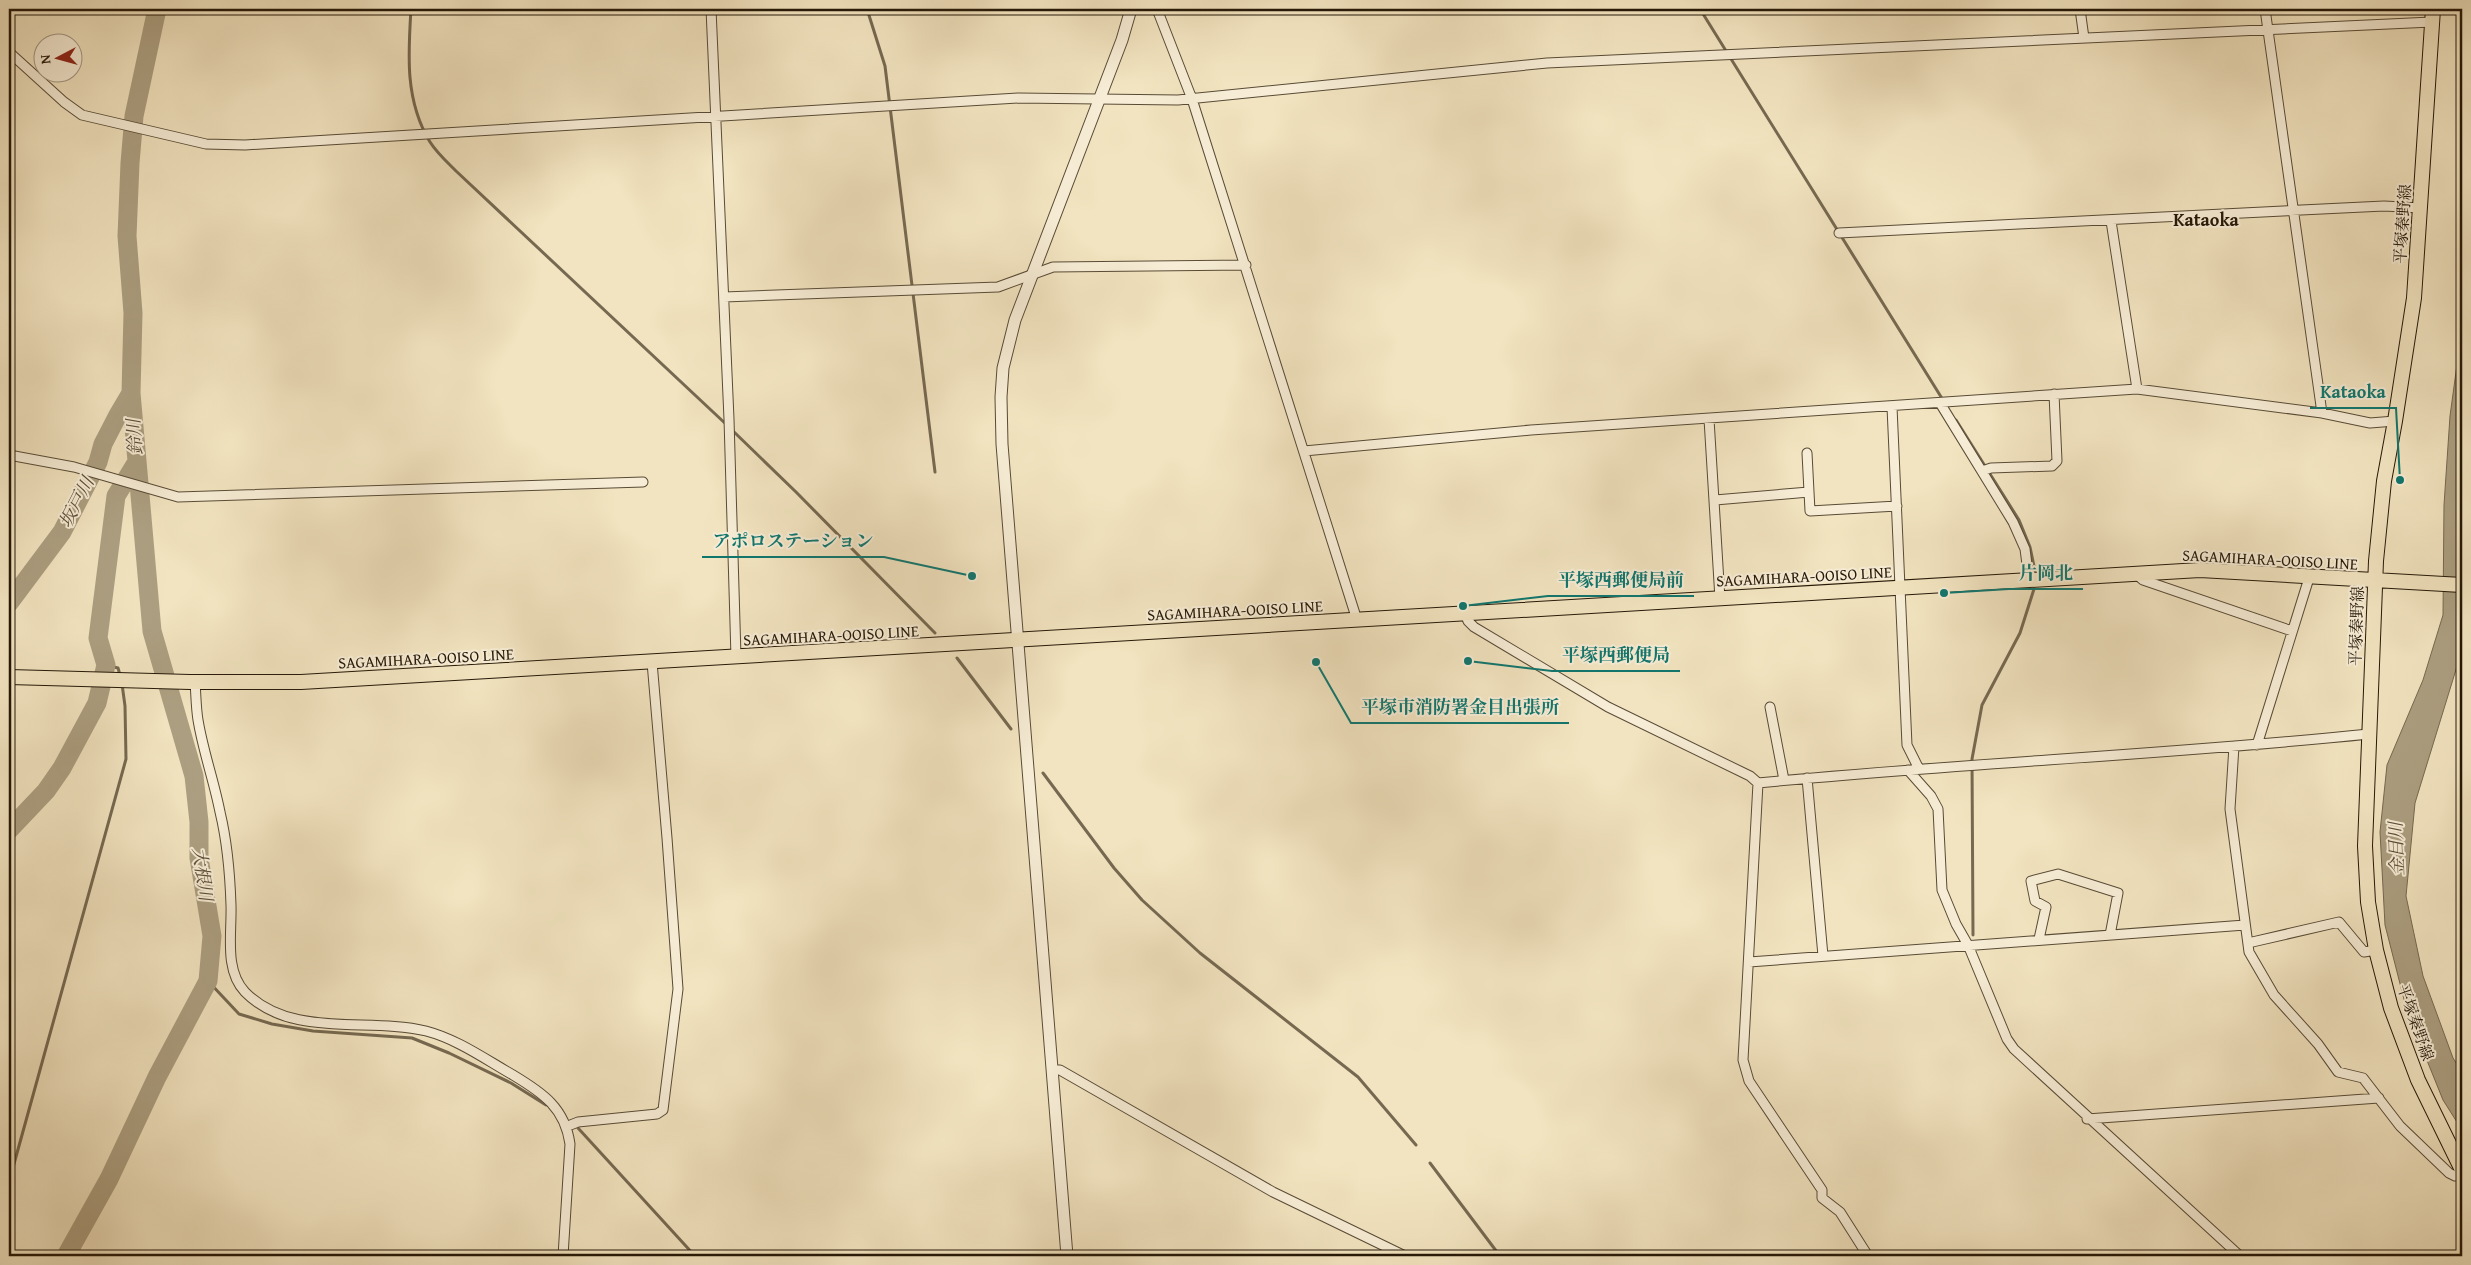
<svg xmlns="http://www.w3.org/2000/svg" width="2471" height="1265" viewBox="0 0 2471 1265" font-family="'Gentium Book Plus','Noto Serif JP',serif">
	<rect width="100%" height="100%" fill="#f2e4c0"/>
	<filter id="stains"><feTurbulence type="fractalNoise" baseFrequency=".004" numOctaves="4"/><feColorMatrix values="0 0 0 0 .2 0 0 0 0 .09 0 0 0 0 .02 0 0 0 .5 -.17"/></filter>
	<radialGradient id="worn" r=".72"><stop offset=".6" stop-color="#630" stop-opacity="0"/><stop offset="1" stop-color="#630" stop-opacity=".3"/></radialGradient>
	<path fill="#ac9f81" stroke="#766951" d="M 2462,328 L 2462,650 L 2415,803 L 2406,896 L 2423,976 L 2453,1058 L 2462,1072 L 2462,1130 L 2443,1100 L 2407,1011 L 2385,925 L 2380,832 L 2387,765 L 2423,680 L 2443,615 L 2444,505 L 2450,416 Z"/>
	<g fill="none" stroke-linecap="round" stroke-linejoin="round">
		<path stroke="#766951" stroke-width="3" d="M 411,9 C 408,55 405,101 430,142 C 437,153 447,162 456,171 L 728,426
			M 867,9 L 885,66 L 935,472
			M 1700,9 L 1943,400
			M 1956,420 L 2019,520 L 2030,547 L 2035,571
			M 732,430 L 796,492 L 935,633
			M 957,658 L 1011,729
			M 106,665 L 118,668 L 120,675
			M 1043,773 L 1114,868 L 1142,900 L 1200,953 L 1358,1077 L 1416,1145
			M 1973,935 L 1972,759 L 1982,705 L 2020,633 L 2034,589
			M 208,981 L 239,1014 L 272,1024 L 313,1031 L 412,1038 L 449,1053 L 511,1083 L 546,1105
			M 578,1128 L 695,1256
			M 1430,1163 L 1500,1256
			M 9,1182 L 126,759 L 125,706 L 122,684"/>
		<path stroke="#ac9f81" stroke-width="19" d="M 9,603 L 62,532 L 98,462 L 103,444 L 118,415 L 131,393
			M 9,830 L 46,791 L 62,768 L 97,703 L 106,665 L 98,638 L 116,496 L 135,465
			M 66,1256 L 109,1179 L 157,1077 L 208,981 L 212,936 L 199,858 L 199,822 L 194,776 L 152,631 L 131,393 L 133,313 L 127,236 L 130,163 L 134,116 L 157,9"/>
		<g stroke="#584b36" stroke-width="11">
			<path id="minor" d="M 711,9 L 729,419 L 736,657
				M 1157,9 L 1192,99 L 1357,620
				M 2080,9 L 2084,38
				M 2265,9 L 2322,413
				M 9,52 L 64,102 L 82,115 L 206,144 L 245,145 L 1018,98 L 1178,100 L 1547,63 L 2432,22
				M 2111,221 L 2137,389
				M 1839,233 L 2384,206 L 2421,208
				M 724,297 L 998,287 L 1053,267 L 1246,265
				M 1940,403 L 2013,522 L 2025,549 L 2029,580
				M 1892,407 L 1907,745 L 1919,769
				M 1709,419 L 1720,599
				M 1304,451 L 1531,430 L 2137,389 L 2322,413 L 2370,423 L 2395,421
				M 1807,453 L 1810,511 L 1897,506
				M 9,455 L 74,467 L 178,497 L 643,482
				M 1982,471 L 1991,468 L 2052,466 L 2057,461 L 2054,394
				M 1715,500 L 1809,492
				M 2136,574 L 2143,580 L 2292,631
				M 1465,614 L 1468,621 L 1474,627 L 1608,707 L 1750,776 L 1758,783 C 1962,763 2166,755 2369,734
				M 195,682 C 196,695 196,708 198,720 C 203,751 214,781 220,812 C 227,841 230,875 231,905 C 232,933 224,970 245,992 C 291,1039 368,1017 426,1031 C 457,1039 485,1059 513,1075 C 543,1093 565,1108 570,1144 L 563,1256
				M 1770,707 L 1784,780
				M 2257,745 L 2309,578
				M 2234,746 L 2230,809 L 2249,952 L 2274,995 L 2318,1044 L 2338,1072 L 2363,1078 L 2400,1126 L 2449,1173 L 2455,1176 L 2462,1172
				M 1908,770 L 1931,796 L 1938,809 L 1942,890 L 1956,924 L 1968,945 L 2007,1039 L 2014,1049 L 2240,1256
				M 1807,778 L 1823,956
				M 1758,783 L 1743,1060 L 1749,1081 L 1822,1190 L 1822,1198 L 1840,1212 L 1868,1256
				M 2039,939 L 2046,907 L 2035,901 L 2031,881 L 2058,874 L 2118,893 L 2110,935
				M 2248,943 L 2339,922 L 2364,952 L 2376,950
				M 1749,962 L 2245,925
				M 1052,1070 L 1060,1070 L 1273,1192 L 1405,1256
				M 2087,1119 L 2379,1098
				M 568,1126 L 578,1122 L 657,1114 L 663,1110 L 678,989 L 667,838 L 652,662"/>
		</g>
		<g stroke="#584b36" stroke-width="13">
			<path id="tertiary" d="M 1067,1256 L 1002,444 L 1001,397 L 1003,368 L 1015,320 L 1122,40 L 1131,9"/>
		</g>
		<g stroke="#251808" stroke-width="16">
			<path id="primary" d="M 2433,9 L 2414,298 L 2395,421 L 2384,481 L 2376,561 L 2365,846 L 2368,902 L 2376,950 L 2391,1008 L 2418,1080 L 2462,1170
				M 9,677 L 190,682 L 301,682 L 2200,570 L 2462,585"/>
		</g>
		<use href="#minor" stroke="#f7edd6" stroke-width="9"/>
		<use href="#tertiary" stroke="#f7edd6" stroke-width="11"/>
		<use href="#primary" stroke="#f2e4c0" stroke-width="14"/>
	</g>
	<g text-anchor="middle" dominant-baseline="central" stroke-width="4" stroke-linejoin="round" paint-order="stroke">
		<g font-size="16" fill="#251808" stroke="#f7edd6">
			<text transform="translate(2402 224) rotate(-86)">平塚秦野線</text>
			<text transform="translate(2270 559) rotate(3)">SAGAMIHARA-OOISO LINE</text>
			<text transform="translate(1804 576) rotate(-3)">SAGAMIHARA-OOISO LINE</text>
			<text transform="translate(1235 610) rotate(-3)">SAGAMIHARA-OOISO LINE</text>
			<text transform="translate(2356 626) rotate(-88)">平塚秦野線</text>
			<text transform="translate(831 635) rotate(-3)">SAGAMIHARA-OOISO LINE</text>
			<text transform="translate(426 658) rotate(-3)">SAGAMIHARA-OOISO LINE</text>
			<text transform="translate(2416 1022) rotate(71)">平塚秦野線</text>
		</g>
		<g font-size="18" font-weight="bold" fill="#251808" stroke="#f7edd6">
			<text x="2206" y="219">Kataoka</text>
		</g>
		<g font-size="18" font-style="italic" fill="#5b4e38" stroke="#f7edd6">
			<text transform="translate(134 437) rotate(-94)">鈴川</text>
			<text transform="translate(76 502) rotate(-63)">坂戸川</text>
			<text transform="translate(2396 849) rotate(-92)">金目川</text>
			<text transform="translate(203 874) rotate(82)">大根川</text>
		</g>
	</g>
	<path fill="none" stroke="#0f766e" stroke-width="2" d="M2400 480L2396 408H2310M972 576L884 557H702M1944 593L2009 589H2083M1463 606L1548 596H1694M1468 661L1552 671H1680M1316 662L1351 723H1569"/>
	<g fill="#0f766e" stroke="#f7edd6" stroke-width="2">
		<circle cx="2400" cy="480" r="5"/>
		<circle cx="972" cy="576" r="5"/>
		<circle cx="1944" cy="593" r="5"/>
		<circle cx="1463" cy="606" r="5"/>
		<circle cx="1468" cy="661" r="5"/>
		<circle cx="1316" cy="662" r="5"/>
	</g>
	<g font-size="18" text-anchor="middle" font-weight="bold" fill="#0f766e" stroke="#f7edd6" stroke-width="4" stroke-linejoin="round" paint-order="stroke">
		<text x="2353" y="398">Kataoka</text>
		<text x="793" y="547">アポロステーション</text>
		<text x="2046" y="579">片岡北</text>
		<text x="1621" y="586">平塚西郵便局前</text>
		<text x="1616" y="661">平塚西郵便局</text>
		<text x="1460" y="713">平塚市消防署金目出張所</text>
	</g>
	<rect width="2471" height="1265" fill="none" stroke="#f2e4c0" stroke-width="30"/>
	<rect x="10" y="10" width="2451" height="1245" fill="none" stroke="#251808" stroke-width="2.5"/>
	<rect x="15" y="15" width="2441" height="1235" fill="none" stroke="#251808"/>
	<g transform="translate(58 58) rotate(264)"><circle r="24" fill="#f7edd6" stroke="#a39884"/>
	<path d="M0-4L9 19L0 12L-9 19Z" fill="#8f2418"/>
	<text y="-8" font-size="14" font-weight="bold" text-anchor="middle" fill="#251808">N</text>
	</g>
	<rect width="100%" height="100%" filter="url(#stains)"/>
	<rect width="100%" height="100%" fill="url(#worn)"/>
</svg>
